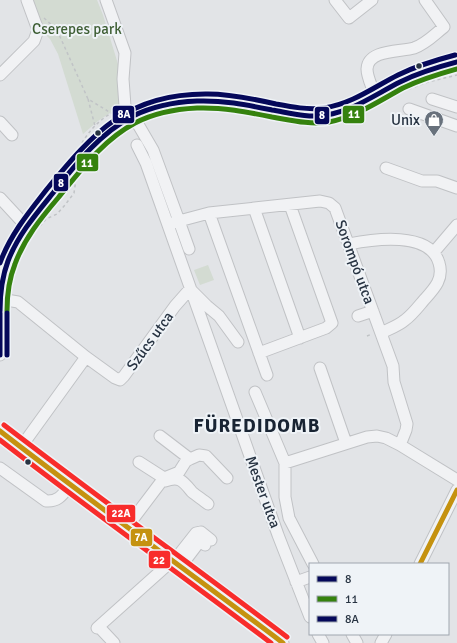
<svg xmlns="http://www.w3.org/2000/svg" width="457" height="643" viewBox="0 0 457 643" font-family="Signika,sans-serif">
	<rect width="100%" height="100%" fill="#e2e4e7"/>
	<path fill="#d3dbd2" d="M 31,0 L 97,0 L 103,15 L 118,64 L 119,107 L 98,121 L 83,134 L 58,54 L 50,39 L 43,32 Z
		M 208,265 L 214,280 L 200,285 L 194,270 Z"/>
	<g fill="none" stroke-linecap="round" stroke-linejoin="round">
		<g stroke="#c0c2c5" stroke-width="13">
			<path id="minor" d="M 106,0 L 125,53 L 123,79 L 125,106 L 139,126 L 153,150 L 179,221 L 173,223
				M 335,0 L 349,18 L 372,0
				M 0,75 L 34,41 L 38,30 L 27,0
				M 375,96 C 373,88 367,78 367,69 C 368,49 401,52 414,48 C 426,44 435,34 444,27 L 425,0
				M 432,99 L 457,107
				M 409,109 L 457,126
				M 0,122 L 12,135
				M 137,145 L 146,163 L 278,535 L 310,617
				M 386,168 L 422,181 L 437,181 L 457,188
				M 0,198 L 26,226
				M 254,208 L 300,338
				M 209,213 L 267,375
				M 349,244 C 374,239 430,231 439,263 C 444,279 434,289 424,300 C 418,307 412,315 405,320 C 398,326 389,329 381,333
				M 189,249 L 179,221 L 209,213 L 320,201 L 329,203 L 335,208 L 393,366 L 394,382 L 407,424 L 406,430 L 400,445
				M 434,252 L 457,225
				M 0,299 L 18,302 L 86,357 L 115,378 L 120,380 L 124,376 L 175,306 L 190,289 L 207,306 L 219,316 L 238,342
				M 0,311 C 0,294 2,277 8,261 C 18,235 36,214 53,193 C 76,164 100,133 133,116 C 153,106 175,102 197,101 C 225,99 251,106 278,111 C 294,114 310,117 326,115 C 353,111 376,95 400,82 C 418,73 437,67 457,62
				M 0,313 L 0,355
				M 358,316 L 373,311
				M 259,353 L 326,328 L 332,323 L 290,205
				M 320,368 L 346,443
				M 255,392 L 285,463 L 285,497 L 289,518 L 313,564
				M 0,431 L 70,485 L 173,560 L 283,643
				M 160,436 L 190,459
				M 21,447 L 86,357
				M 139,462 L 164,478
				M 285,463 L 367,437 L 377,436 L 386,438 L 400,445 L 457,480
				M 0,468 L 46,501 C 59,502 63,494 70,485
				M 165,481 C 180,476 183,481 192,492 C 197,496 203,500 208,504
				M 127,527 L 164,478 L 179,472 L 186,461 L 190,459 L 199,455 L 206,456 L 227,478
				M 174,561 L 196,533 L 201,532 L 211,540
				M 420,564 L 457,490
				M 181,566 L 200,541 L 205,545
				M 296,582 L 310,577
				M 99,627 L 114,643
				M 97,628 L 173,560
				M 318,634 L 323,643
				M 352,634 L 357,643
				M 381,643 L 386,634"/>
		</g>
		<path stroke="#c0c3c6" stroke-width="1.5" stroke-dasharray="3 3" stroke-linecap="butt" d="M 44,18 L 57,30 L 88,99 L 111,113
			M 409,89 L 428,82 L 457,75
			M 88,99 L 95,126
			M 82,143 C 90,129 103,116 118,110
			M 40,226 L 46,219 L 57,214 L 65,205 L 74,193 L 76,179
			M 367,336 L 372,334"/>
		<use href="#minor" stroke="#f1f2f4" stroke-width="11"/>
		<g stroke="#eff3f7" stroke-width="8">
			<path id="bus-1" d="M 0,311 C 0,294 2,277 8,261 C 18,235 36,214 53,193 C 76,164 100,133 133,116 C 153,106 175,102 197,101 C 223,100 247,105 272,110 C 290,113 308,118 326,115 C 353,111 376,94 400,82 C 418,73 438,67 457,62
				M 0,313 L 0,355"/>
		</g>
		<g stroke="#eff3f7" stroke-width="8">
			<path id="bus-2" d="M 7,311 C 7,295 9,279 15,264 C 24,239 41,218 58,198 C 81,170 103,140 135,123 C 154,113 176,109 197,108 C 222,107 247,112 272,117 C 290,120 310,125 329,122 C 356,117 379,101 403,88 C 420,80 439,74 457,69"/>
		</g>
		<g stroke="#eff3f7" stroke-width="8">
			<path id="bus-3" d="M 0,263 C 10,235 29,212 47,189 C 94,132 128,93 208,94 C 231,94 254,99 276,104 C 292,107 308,110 324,108 C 352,104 374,87 398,75 C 416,66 436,60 455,55
				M 7,313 L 7,355"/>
		</g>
		<g stroke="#eff3f7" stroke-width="8">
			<path id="bus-4" d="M 0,431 C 93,503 189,572 283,643
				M 420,564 L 457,490"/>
		</g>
		<g stroke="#eff3f7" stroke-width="8">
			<path id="bus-5" d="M 0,440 C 89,509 181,575 271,643"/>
		</g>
		<g stroke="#eff3f7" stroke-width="8">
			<path id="bus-6" d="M 4,425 C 98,497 193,566 287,637"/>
		</g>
		<use href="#bus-1" stroke="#05085a" stroke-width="5"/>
		<use href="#bus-2" stroke="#35820e" stroke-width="5"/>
		<use href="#bus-3" stroke="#05085a" stroke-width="5"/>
		<use href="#bus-4" stroke="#c59210" stroke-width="5"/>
		<use href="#bus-5" stroke="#f82c2b" stroke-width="5"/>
		<use href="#bus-6" stroke="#f82c2b" stroke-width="5"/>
	</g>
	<defs>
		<g id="shop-pin" transform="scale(1)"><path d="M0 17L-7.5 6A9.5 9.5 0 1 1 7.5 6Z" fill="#68717c" stroke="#eff3f7"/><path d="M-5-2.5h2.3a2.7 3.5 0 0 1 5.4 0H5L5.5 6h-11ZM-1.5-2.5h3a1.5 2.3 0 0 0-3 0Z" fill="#fff"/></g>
	</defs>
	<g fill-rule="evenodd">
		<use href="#shop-pin" x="434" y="120"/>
	</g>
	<g fill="#273342" stroke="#eff3f7" stroke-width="1.5">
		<circle cx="419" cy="66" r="3.5"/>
		<circle cx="98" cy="133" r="3.5"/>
		<circle cx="28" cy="462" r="3.5"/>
	</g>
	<g text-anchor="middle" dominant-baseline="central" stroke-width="4" stroke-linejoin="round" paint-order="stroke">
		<g font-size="15" fill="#3e5e34" stroke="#eff3f7">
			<text x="77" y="29">Cserepes park</text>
		</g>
		<g font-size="15" fill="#273342" stroke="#eff3f7" text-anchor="end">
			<text x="420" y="120">Unix</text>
		</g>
		<g font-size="15" fill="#273342" stroke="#eff3f7">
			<text transform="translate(355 262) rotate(70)">Sorompó utca</text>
			<text transform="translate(150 341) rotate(-54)">Szűcs utca</text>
			<text transform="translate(263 492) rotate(70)">Mester utca</text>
		</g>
		<g font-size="19" font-weight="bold" letter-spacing="1" fill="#192433" stroke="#eff3f7">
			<text x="257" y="426">FÜREDIDOMB</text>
		</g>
	</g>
	<g stroke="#eff3f7" stroke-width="1.5">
		<rect x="342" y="105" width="23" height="19" rx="4" fill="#35820e"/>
		<rect x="112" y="105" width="23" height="19" rx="4" fill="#05085a"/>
		<rect x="314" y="106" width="16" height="19" rx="4" fill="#05085a"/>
		<rect x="76" y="153" width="23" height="19" rx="4" fill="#35820e"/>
		<rect x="53" y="173" width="16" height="19" rx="4" fill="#05085a"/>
		<rect x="106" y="504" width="30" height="19" rx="4" fill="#f82c2b"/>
		<rect x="130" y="528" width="23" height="19" rx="4" fill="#c59210"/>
		<rect x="148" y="550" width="23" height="19" rx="4" fill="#f82c2b"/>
	</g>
	<g font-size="11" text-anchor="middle" font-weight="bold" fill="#fff">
		<text x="354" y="118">11</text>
		<text x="124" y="118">8A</text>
		<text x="322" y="119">8</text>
		<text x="87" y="167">11</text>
		<text x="61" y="187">8</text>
		<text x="121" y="517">22A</text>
		<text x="141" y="541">7A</text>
		<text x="159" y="564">22</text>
	</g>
	<rect x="309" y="563" width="140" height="72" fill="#eff3f7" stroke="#9fa6af"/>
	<rect x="317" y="576" width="20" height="6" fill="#05085a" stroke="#9fa6af"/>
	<text x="345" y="583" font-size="12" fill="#273342">8</text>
	<rect x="317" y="596" width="20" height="6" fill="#35820e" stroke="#9fa6af"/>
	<text x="345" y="603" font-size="12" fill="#273342">11</text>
	<rect x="317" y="616" width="20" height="6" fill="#05085a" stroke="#9fa6af"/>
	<text x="345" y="623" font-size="12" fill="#273342">8A</text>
</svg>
